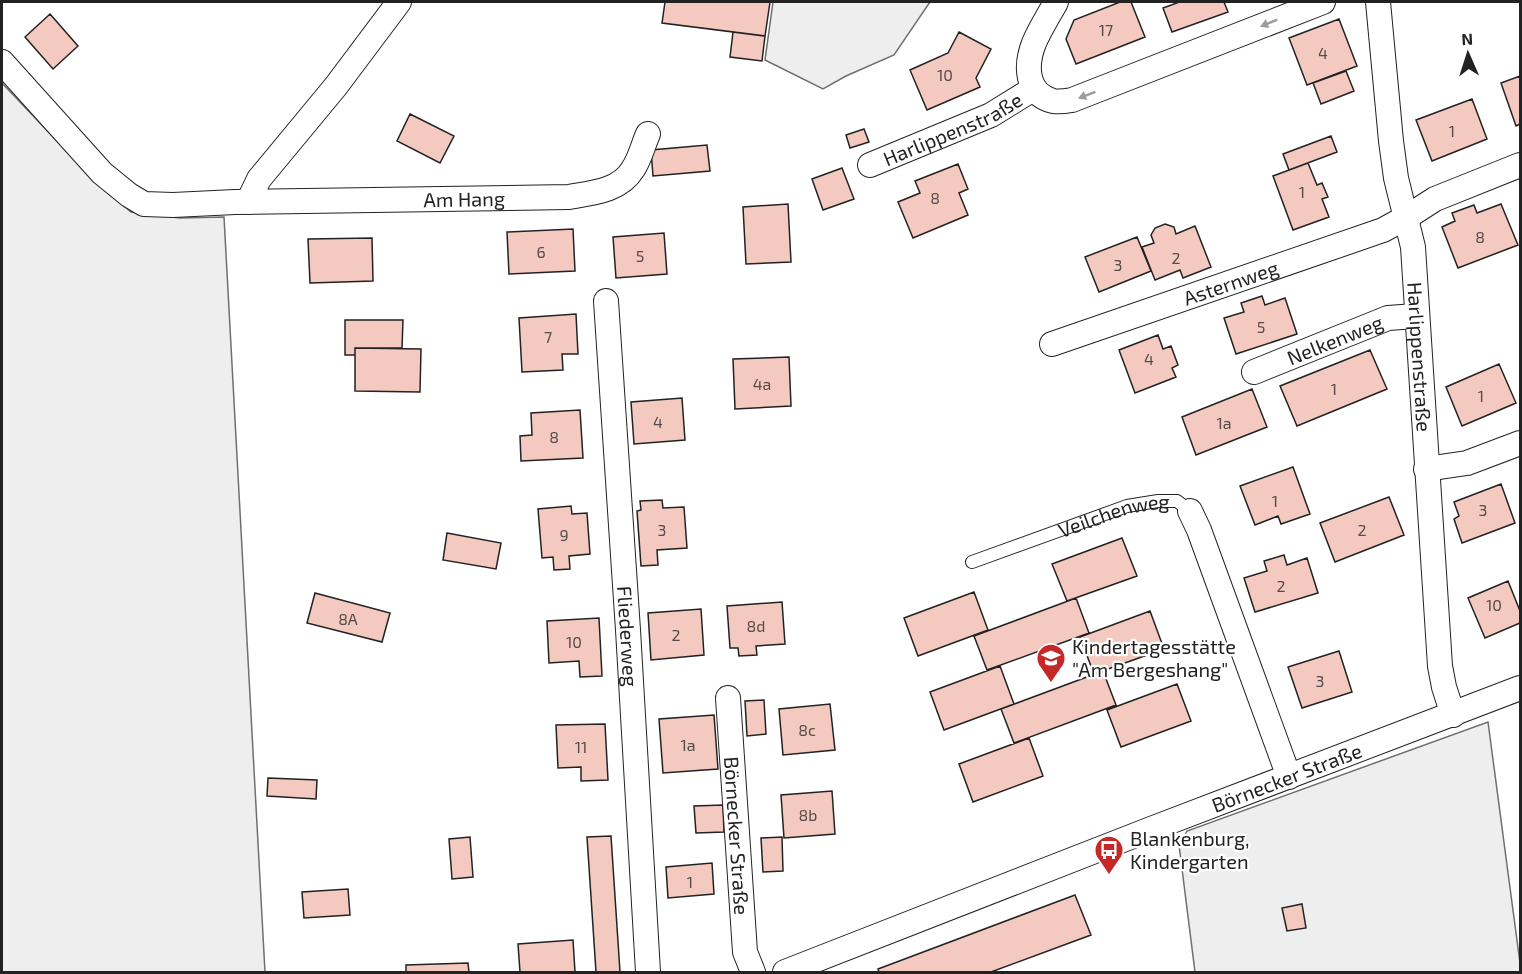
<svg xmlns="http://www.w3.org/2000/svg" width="1522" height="974" viewBox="0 0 1522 974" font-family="'Exo 2',sans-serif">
	<rect width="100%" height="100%" fill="#fff"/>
	<path fill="#eee" stroke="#6f6f6f" stroke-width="1.5" d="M 773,2 L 930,2 L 894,55 L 846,76 L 823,89 L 765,60 Z
		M 2,83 L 91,177 L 131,212 L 180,218 L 224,217 L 265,972 L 2,972 Z
		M 1488,722 L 1520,963 L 1520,972 L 1195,972 L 1179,845 L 1187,831 Z"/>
	<path fill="#f3c9c0" stroke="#222" stroke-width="1.5" d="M 665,2 L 770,2 L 765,36 L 662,23 Z
		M 1120,2 L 1131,2 L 1145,37 L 1076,64 L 1066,39 L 1074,20 Z
		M 1176,2 L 1224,2 L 1228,12 L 1172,32 L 1163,8 L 1177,3 Z
		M 50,14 L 78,46 L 53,69 L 25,37 Z
		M 1339,19 L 1357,66 L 1307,85 L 1289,38 Z
		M 733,32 L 765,36 L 762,61 L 730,57 Z
		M 959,32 L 991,49 L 976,78 L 980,87 L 927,110 L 910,70 L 948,53 Z
		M 1346,71 L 1354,91 L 1321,104 L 1313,83 Z
		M 1520,76 L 1520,124 L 1516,126 L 1501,83 Z
		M 1472,99 L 1487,139 L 1432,161 L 1416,120 Z
		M 410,114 L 454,136 L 440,163 L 397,141 Z
		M 864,129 L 869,142 L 850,148 L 846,135 Z
		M 1331,136 L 1337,152 L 1289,170 L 1283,154 Z
		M 707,145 L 710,171 L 653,176 L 651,150 Z
		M 1308,163 L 1317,185 L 1322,183 L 1328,197 L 1322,199 L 1329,217 L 1293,230 L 1273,176 Z
		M 958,164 L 968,189 L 959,193 L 968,215 L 913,238 L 898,202 L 920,193 L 915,181 Z
		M 842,168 L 854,199 L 823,210 L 812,179 Z
		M 788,204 L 791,262 L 746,264 L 743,207 Z
		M 1501,204 L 1518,245 L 1458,268 L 1442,227 L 1455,221 L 1452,213 L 1474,205 L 1477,213 Z
		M 1165,224 L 1174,227 L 1176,234 L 1195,226 L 1211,267 L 1183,278 L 1180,270 L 1155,280 L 1142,247 L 1154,243 L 1151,235 L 1155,228 Z
		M 573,229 L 575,271 L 509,274 L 507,232 Z
		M 664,233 L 667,274 L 616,278 L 613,237 Z
		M 1137,237 L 1151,271 L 1099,292 L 1085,257 Z
		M 372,238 L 373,281 L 310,283 L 308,239 Z
		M 1262,296 L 1265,305 L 1285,298 L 1297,334 L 1236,354 L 1224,318 L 1244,312 L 1241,303 Z
		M 576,314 L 578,354 L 562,354 L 563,370 L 522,372 L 519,318 Z
		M 345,320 L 403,320 L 402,348 L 355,348 L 355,355 L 345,355 Z
		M 1158,335 L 1163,349 L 1171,346 L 1178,365 L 1172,368 L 1176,377 L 1135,393 L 1119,350 Z
		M 355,348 L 421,349 L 420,392 L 355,391 Z
		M 1370,350 L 1387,389 L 1297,426 L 1280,386 Z
		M 789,357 L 791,406 L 735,409 L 733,359 Z
		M 1499,364 L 1516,403 L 1462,426 L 1446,387 Z
		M 1252,389 L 1267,427 L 1196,455 L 1182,417 Z
		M 682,398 L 685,440 L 634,444 L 631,402 Z
		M 580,410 L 583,458 L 521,461 L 520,436 L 532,435 L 531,413 Z
		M 1293,467 L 1310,514 L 1281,524 L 1278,516 L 1255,525 L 1240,486 Z
		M 1501,484 L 1515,523 L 1462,543 L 1454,519 L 1459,516 L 1454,502 Z
		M 1389,497 L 1404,535 L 1335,562 L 1320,523 Z
		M 662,500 L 663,508 L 684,507 L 687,548 L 657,550 L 658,565 L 641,566 L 637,511 L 641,510 L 640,501 Z
		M 571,506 L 572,514 L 587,513 L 590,554 L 569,556 L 570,569 L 554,570 L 553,557 L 542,558 L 538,509 Z
		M 447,533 L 501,543 L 496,569 L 443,560 Z
		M 1122,538 L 1137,576 L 1067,601 L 1052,564 Z
		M 1284,555 L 1287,565 L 1307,558 L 1318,593 L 1255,612 L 1244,578 L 1267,571 L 1264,561 Z
		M 1508,581 L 1520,611 L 1520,623 L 1485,638 L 1468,598 Z
		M 974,592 L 988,630 L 918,656 L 904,618 Z
		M 315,593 L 390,613 L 382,642 L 307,623 Z
		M 1076,598 L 1089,633 L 987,670 L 974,636 Z
		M 782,602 L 785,644 L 756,646 L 757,655 L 739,656 L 738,648 L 730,648 L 727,606 Z
		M 701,609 L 704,655 L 651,660 L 648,613 Z
		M 1150,611 L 1164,649 L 1094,674 L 1080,637 Z
		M 599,618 L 602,676 L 580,677 L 579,661 L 549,663 L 547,621 Z
		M 1339,651 L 1352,692 L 1302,708 L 1288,667 Z
		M 1000,666 L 1014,704 L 944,730 L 930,692 Z
		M 1103,671 L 1116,705 L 1014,743 L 1001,709 Z
		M 1177,684 L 1191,721 L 1121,747 L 1107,710 Z
		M 764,700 L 766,734 L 747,736 L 745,701 Z
		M 830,704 L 835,750 L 783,755 L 779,709 Z
		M 714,715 L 718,769 L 663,773 L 659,719 Z
		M 605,724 L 608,780 L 581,781 L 581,767 L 558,768 L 556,725 Z
		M 1029,738 L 1043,776 L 973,802 L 959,764 Z
		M 268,778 L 317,780 L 316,799 L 267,796 Z
		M 832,791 L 835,834 L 784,838 L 781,795 Z
		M 723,805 L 724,832 L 696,833 L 694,806 Z
		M 611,836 L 620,972 L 596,972 L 587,837 Z
		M 470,837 L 473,877 L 452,879 L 449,839 Z
		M 782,837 L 783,871 L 763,872 L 761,838 Z
		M 712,863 L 714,894 L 668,898 L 666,867 Z
		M 348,889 L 350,915 L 304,918 L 302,892 Z
		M 1075,895 L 1091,935 L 991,972 L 879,972 L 878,969 Z
		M 1302,904 L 1306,928 L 1287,931 L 1282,908 Z
		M 573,940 L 575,972 L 520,972 L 518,944 Z
		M 468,963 L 469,972 L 406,972 L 406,965 Z"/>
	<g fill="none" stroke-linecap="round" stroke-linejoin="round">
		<g stroke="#222" stroke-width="14">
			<g id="service">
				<path id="s1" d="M 972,562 L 1127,506 L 1158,501 L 1177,501 L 1190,511"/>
			</g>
		</g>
		<g stroke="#222" stroke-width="26">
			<g id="minor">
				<path d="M 1056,2 C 1049,15 1040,29 1034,43 C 1025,66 1026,94 1053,101 C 1059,102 1066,101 1072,100 L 1323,2"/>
				<path id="s2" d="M 1378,2 L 1391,141 L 1396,178 L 1413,247 L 1440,666 L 1444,687 L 1453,715"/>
				<path id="s3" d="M 2,62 L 102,173 L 129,195 L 144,204 L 173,205 L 235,202 L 569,197 C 592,193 620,191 633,169 C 640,159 643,145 648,134"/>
				<path id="s4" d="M 870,165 L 991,115 L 1033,89"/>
				<path d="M 248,202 L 259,179 L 336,86 L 399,2"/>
				<path id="s5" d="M 606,301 L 628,630 L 648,972"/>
				<path id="s6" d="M 1052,344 L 1383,230 L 1407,217 L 1435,199 L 1520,165"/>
				<path id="s7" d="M 1254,372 L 1388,318 L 1416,316"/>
				<path d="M 1426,469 L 1467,463 L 1520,443"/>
				<path d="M 1190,511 L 1199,530 L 1289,777"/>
				<path id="s8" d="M 728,698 L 745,952 L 753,972"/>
				<path id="s9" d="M 785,972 L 1151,829 L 1520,688"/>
			</g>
		</g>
		<use href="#service" stroke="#fff" stroke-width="12"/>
		<use href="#minor" stroke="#fff" stroke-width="24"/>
	</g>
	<defs><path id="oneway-solid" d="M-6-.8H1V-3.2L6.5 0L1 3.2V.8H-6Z" transform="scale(1.5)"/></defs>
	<g fill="#9c9c9c">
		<use href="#oneway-solid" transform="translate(1269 23) rotate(158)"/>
		<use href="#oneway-solid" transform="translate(1087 95) rotate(159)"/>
	</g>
	<defs>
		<g id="school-pin" transform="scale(1.5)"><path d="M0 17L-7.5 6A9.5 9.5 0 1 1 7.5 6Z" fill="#c62828" stroke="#fff"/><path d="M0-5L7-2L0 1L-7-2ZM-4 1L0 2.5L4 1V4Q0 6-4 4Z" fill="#fff"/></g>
		<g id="bus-pin" transform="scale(1.5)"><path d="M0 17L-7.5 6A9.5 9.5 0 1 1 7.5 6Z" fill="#c62828" stroke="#fff"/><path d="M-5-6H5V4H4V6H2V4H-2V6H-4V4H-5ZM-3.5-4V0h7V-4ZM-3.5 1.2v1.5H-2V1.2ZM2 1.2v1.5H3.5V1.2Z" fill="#fff"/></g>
	</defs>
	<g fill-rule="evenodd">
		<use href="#school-pin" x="1051" y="658"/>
		<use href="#bus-pin" x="1109" y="850"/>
	</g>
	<g text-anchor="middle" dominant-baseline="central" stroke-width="4.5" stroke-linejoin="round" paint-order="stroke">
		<g font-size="16" fill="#564c4a">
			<text x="1106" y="29">17</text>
			<text x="1323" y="52">4</text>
			<text x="945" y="74">10</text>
			<text x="1452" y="130">1</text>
			<text x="1302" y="191">1</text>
			<text x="935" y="197">8</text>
			<text x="1480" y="236">8</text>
			<text x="541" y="251">6</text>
			<text x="640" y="255">5</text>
			<text x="1176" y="257">2</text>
			<text x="1118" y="264">3</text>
			<text x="1261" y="326">5</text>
			<text x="548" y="336">7</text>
			<text x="1149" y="358">4</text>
			<text x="762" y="383">4a</text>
			<text x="1334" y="388">1</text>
			<text x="1481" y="395">1</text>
			<text x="658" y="421">4</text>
			<text x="1224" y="422">1a</text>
			<text x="554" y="436">8</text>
			<text x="1275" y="500">1</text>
			<text x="1483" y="509">3</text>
			<text x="662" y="529">3</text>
			<text x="1362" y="529">2</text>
			<text x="564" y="534">9</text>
			<text x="1281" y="585">2</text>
			<text x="1494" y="604">10</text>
			<text x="348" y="618">8A</text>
			<text x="756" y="625">8d</text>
			<text x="676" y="634">2</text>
			<text x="574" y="641">10</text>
			<text x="1320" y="680">3</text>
			<text x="807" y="729">8c</text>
			<text x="688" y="744">1a</text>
			<text x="581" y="746">11</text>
			<text x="808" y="814">8b</text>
			<text x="690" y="881">1</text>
		</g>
		<g font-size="20" fill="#222" stroke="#fff">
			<text stroke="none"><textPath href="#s4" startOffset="90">Harlippenstraße</textPath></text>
			<text stroke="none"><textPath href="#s3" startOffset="522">Am Hang</textPath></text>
			<text stroke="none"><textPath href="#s6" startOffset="189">Asternweg</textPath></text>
			<text stroke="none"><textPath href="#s7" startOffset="87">Nelkenweg</textPath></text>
			<text stroke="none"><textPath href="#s2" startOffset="358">Harlippenstraße</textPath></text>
			<text stroke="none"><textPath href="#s1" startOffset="150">Veilchenweg</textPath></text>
			<text stroke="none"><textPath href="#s5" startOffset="336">Fliederweg</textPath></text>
			<text stroke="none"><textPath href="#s9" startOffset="538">Börnecker Straße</textPath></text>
			<text stroke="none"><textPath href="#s8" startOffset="138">Börnecker Straße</textPath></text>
		</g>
		<g font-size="20" fill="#222" stroke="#fff" text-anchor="start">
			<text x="1072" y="646">Kindertagesstätte<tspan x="1072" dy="23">"Am Bergeshang"</tspan></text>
			<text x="1130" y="838">Blankenburg,<tspan x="1130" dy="23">Kindergarten</tspan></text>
		</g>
	</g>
	<rect width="1522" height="974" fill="none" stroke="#222222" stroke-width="6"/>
	<g transform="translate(1468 54) rotate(357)" stroke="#ffffff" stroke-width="4.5" paint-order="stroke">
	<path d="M0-4.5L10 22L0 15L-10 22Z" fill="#222222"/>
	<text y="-9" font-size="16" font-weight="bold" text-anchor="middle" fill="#222222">N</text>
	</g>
</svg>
